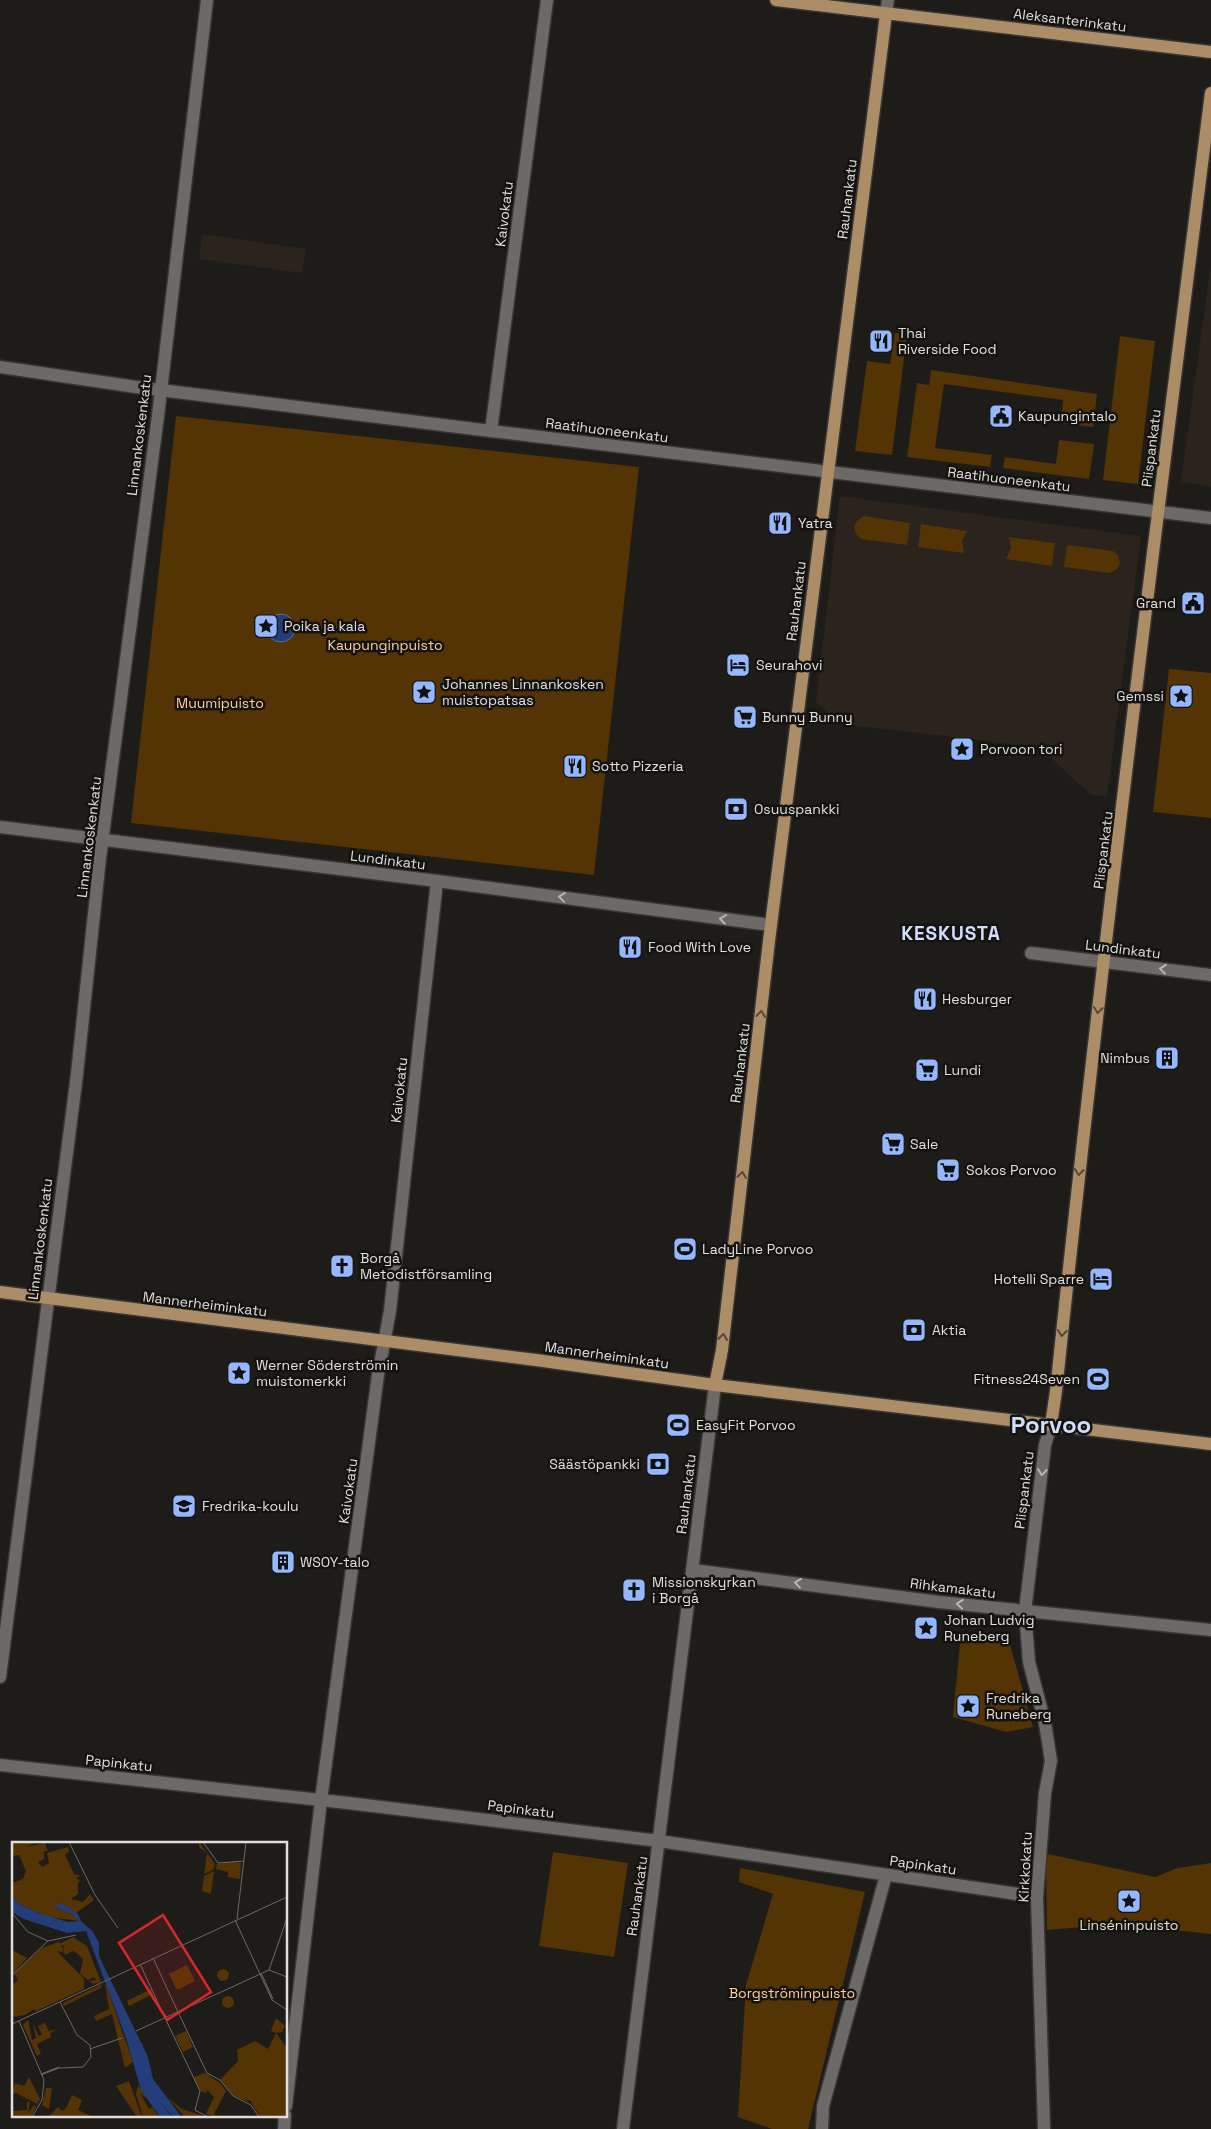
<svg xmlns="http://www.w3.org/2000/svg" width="1211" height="2129" viewBox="0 0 1211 2129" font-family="'Space Grotesk',sans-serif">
	<rect width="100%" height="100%" fill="#1e1c19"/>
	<path fill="#2a241c" d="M 202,234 L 306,249 L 302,273 L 199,259 Z
		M 1211,263 L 1211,487 L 1181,481 Z
		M 840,496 L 1141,536 L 1107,796 L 1091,795 L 1039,747 L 841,724 L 816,702 Z"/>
	<path fill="#543305" d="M 895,333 L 907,334 L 892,455 L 855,451 L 867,361 L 890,364 Z
		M 1120,336 L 1155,341 L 1138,484 L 1103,480 Z
		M 931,370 L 1097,394 L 1093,427 L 1061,423 L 1063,400 L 944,384 L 935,448 L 992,455 L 990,467 L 907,457 L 917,383 L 929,385 Z
		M 176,416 L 639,467 L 594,875 L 131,823 Z
		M 1059,440 L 1094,444 L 1089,479 L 1003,468 L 1005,457 L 1056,464 Z
		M 864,516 L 910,523 L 907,545 L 861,539 L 856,534 L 854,527 L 857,521 Z
		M 921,524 L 967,531 L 962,541 L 964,553 L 918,547 Z
		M 1009,537 L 1055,543 L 1052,566 L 1006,559 L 1011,548 Z
		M 1067,545 L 1113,551 L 1118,555 L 1120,563 L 1117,569 L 1110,573 L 1064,567 Z
		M 1169,669 L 1211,673 L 1211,818 L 1153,812 Z
		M 961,1633 L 999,1635 L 1009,1641 L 1033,1727 L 1006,1732 L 953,1717 Z
		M 553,1852 L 628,1863 L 614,1957 L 539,1946 Z
		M 1048,1854 L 1155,1877 L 1178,1868 L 1211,1863 L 1211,1934 L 1118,1924 L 1047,1930 L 1046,1862 Z
		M 740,1868 L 865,1892 L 808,2129 L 772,2129 L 738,2117 L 746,1985 L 773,1894 L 739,1882 Z"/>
	<path fill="#233e7b" stroke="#5c6e98" d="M267 628a14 14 0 1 1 28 0a14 14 0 1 1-28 0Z"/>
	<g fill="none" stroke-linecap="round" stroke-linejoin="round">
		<g stroke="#383635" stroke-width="15">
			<path id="minor" d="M 886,14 L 888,0
				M 0,367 L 136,387 L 491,431 L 1211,518
				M 491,431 L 547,0
				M 0,827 L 437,881 L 771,925
				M 1031,953 L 1211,975
				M 693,1570 L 939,1602 L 1211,1630
				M 0,1677 L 77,1074 L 100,858 L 158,416 L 207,0
				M 0,1765 L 348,1803 L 659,1841 L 1037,1897
				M 286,2106 L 321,1800 L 378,1375 L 390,1311 L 437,881
				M 284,2129 L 285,2115
				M 623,2129 L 715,1385
				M 822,2129 L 823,2106 L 886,1875
				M 1044,2129 L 1037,1897 L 1045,1793 L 1051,1761 L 1045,1723 L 1029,1662 L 1025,1611 L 1045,1445 L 1051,1425"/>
		</g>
		<g stroke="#383635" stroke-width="15">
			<path id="major" d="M 776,0 L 1211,52
				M 0,1292 L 536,1360 L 715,1385 L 1211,1444
				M 715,1385 L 722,1350 L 769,941 L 886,14
				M 1051,1425 L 1056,1391 C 1101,958 1156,526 1211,93"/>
		</g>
		<use href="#minor" stroke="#6d6966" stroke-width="12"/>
		<use href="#major" stroke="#ad8c68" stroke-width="12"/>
	</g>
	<defs><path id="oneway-chevron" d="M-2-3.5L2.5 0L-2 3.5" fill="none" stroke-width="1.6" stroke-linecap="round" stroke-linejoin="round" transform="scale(1.25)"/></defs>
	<g stroke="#b8b6b3">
		<use href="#oneway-chevron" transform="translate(562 897) rotate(-173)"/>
		<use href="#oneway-chevron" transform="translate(723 919) rotate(-172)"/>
		<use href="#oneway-chevron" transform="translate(1163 969) rotate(-173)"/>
		<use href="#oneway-chevron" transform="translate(1042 1472) rotate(97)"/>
		<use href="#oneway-chevron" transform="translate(798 1583) rotate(-173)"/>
		<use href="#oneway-chevron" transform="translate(960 1604) rotate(-174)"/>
	</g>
	<g stroke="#594938">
		<use href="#oneway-chevron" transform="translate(1098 1010) rotate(97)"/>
		<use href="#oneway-chevron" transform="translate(761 1014) rotate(-83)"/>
		<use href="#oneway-chevron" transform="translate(1079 1172) rotate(96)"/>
		<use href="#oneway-chevron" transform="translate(742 1175) rotate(-83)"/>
		<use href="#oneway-chevron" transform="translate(1062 1333) rotate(96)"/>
		<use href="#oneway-chevron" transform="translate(723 1337) rotate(-83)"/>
	</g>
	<defs>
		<g id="restaurant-square" transform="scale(1.25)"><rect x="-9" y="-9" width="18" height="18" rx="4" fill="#95b7fd" stroke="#151310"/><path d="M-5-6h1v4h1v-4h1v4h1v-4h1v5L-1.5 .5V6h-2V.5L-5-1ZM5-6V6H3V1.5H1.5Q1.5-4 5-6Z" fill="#111"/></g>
		<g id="civic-square" transform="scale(1.25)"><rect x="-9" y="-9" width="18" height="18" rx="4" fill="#95b7fd" stroke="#151310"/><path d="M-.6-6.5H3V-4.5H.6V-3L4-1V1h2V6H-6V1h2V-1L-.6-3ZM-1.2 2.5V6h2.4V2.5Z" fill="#111"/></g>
		<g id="sight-square" transform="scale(1.25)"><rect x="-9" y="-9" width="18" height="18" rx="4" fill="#95b7fd" stroke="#151310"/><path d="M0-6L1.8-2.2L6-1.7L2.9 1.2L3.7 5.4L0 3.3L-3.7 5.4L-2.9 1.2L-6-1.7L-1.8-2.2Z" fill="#111"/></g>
		<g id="hotel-square" transform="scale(1.25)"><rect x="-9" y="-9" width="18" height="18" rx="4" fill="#95b7fd" stroke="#151310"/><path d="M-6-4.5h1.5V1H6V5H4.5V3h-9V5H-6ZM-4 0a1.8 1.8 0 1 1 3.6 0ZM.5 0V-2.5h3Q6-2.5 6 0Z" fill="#111"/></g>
		<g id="supermarket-square" transform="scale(1.25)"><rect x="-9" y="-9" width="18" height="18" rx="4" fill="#95b7fd" stroke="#151310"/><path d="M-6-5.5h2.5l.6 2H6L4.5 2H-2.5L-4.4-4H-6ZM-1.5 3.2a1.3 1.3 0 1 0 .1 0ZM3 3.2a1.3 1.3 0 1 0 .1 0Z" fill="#111"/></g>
		<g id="bank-square" transform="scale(1.25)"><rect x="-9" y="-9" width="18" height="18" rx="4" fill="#95b7fd" stroke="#151310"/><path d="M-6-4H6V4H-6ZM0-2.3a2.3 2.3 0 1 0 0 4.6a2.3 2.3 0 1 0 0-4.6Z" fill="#111"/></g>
		<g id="building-square" transform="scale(1.25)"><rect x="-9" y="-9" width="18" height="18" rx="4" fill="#95b7fd" stroke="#151310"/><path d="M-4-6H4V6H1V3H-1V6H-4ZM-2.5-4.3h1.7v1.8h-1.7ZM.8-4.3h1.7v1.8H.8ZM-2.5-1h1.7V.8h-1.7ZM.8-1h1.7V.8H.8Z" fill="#111"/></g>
		<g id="stadium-square" transform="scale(1.25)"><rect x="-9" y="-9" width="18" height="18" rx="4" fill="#95b7fd" stroke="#151310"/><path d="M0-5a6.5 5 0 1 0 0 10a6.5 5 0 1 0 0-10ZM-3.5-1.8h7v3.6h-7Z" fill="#111"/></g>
		<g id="church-square" transform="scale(1.25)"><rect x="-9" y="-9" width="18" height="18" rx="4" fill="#95b7fd" stroke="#151310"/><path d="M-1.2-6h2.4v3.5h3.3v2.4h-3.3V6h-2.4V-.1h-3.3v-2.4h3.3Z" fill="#111"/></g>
		<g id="school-square" transform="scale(1.25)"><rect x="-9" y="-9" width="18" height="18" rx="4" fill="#95b7fd" stroke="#151310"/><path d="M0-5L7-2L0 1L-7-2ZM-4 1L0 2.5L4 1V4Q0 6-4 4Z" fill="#111"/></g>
	</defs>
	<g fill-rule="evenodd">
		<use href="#restaurant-square" x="881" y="341"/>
		<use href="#civic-square" x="1001" y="416"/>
		<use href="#restaurant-square" x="780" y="523"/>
		<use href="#civic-square" x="1193" y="603"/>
		<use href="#sight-square" x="266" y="626"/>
		<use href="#hotel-square" x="738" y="665"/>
		<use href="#sight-square" x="424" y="692"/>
		<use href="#sight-square" x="1181" y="696"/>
		<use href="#supermarket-square" x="745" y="717"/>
		<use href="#sight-square" x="962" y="749"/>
		<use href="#restaurant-square" x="575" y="766"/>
		<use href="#bank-square" x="736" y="809"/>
		<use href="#restaurant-square" x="630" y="947"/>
		<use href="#restaurant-square" x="925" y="999"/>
		<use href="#building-square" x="1167" y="1058"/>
		<use href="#supermarket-square" x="927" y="1070"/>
		<use href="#supermarket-square" x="893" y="1144"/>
		<use href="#supermarket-square" x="948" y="1170"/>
		<use href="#stadium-square" x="685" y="1249"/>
		<use href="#church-square" x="342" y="1266"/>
		<use href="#hotel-square" x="1101" y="1279"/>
		<use href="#bank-square" x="914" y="1330"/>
		<use href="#sight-square" x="239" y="1373"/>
		<use href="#stadium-square" x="1098" y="1379"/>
		<use href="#stadium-square" x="678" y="1425"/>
		<use href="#bank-square" x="658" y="1464"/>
		<use href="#school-square" x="184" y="1506"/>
		<use href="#building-square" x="283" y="1562"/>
		<use href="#church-square" x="634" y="1590"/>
		<use href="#sight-square" x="926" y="1628"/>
		<use href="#sight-square" x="968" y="1706"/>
		<use href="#sight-square" x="1129" y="1901"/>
	</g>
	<g text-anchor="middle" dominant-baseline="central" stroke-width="5" stroke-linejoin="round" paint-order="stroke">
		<g font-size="14" fill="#e1dfdd" stroke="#151310">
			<text transform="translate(1070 20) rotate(7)">Aleksanterinkatu</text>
			<text transform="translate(847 199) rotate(-83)">Rauhankatu</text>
			<text transform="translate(504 214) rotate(-83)">Kaivokatu</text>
			<text transform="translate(607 430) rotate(7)">Raatihuoneenkatu</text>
			<text transform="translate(139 435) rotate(-83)">Linnankoskenkatu</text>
			<text transform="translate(1151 448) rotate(-83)">Piispankatu</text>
			<text transform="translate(1009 479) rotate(7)">Raatihuoneenkatu</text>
			<text transform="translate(796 601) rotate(-83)">Rauhankatu</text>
			<text transform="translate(89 837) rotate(-83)">Linnankoskenkatu</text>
			<text transform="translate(1103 850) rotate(-83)">Piispankatu</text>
			<text transform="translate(388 860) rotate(7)">Lundinkatu</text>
			<text transform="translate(1123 949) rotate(7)">Lundinkatu</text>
			<text transform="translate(740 1063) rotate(-83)">Rauhankatu</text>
			<text transform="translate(399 1090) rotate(-84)">Kaivokatu</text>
			<text transform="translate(40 1239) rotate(-83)">Linnankoskenkatu</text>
			<text transform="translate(205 1304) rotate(7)">Mannerheiminkatu</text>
			<text transform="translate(607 1355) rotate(8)">Mannerheiminkatu</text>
			<text transform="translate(1024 1490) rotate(-83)">Piispankatu</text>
			<text transform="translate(348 1491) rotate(-82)">Kaivokatu</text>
			<text transform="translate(686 1494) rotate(-83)">Rauhankatu</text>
			<text transform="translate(953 1588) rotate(7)">Rihkamakatu</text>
			<text transform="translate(119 1763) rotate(6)">Papinkatu</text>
			<text transform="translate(521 1809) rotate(7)">Papinkatu</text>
			<text transform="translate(923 1865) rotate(8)">Papinkatu</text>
			<text transform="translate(1025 1867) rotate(-87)">Kirkkokatu</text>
			<text transform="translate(637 1896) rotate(-82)">Rauhankatu</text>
		</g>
		<g font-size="14" fill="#e1dfdd" stroke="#151310" text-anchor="start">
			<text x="898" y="333">Thai<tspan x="898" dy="16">Riverside Food</tspan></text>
			<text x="1018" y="416">Kaupungintalo</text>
			<text x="798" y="523">Yatra</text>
			<text x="1176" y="603" text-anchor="end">Grand</text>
			<text x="284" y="626">Poika ja kala</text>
			<text x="756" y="665">Seurahovi</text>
			<text x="442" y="684">Johannes Linnankosken<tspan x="442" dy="16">muistopatsas</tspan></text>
			<text x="1164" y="696" text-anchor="end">Gemssi</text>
			<text x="762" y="717">Bunny Bunny</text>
			<text x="980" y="749">Porvoon tori</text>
			<text x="592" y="766">Sotto Pizzeria</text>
			<text x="754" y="809">Osuuspankki</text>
			<text x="648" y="947">Food With Love</text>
			<text x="942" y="999">Hesburger</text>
			<text x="1150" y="1058" text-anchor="end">Nimbus</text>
			<text x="944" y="1070">Lundi</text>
			<text x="910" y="1144">Sale</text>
			<text x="966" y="1170">Sokos Porvoo</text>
			<text x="702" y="1249">LadyLine Porvoo</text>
			<text x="360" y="1258">Borgå<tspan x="360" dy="16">Metodistförsamling</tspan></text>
			<text x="1084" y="1279" text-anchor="end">Hotelli Sparre</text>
			<text x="932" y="1330">Aktia</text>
			<text x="256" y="1365">Werner Söderströmin<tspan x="256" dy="16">muistomerkki</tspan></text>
			<text x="1080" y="1379" text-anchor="end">Fitness24Seven</text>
			<text x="696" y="1425">EasyFit Porvoo</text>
			<text x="640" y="1464" text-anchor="end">Säästöpankki</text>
			<text x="202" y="1506">Fredrika-koulu</text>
			<text x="300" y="1562">WSOY-talo</text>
			<text x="652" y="1582">Missionskyrkan<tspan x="652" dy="16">i Borgå</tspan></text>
			<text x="944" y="1620">Johan Ludvig<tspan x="944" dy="16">Runeberg</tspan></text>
			<text x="986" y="1698">Fredrika<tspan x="986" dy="16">Runeberg</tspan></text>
			<text x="1129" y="1925" text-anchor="middle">Linséninpuisto</text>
		</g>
		<g font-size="14" fill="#fdcf9c" stroke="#151310">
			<text x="385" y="645">Kaupunginpuisto</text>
			<text x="220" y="703">Muumipuisto</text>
			<text x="792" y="1993">Borgströminpuisto</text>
		</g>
		<g font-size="19" font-weight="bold" letter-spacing="1" fill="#d1def9" stroke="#151310">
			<text x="951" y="933">KESKUSTA</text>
		</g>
		<g font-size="24" font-weight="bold" fill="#d1def9" stroke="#151310">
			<text x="1051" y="1424">Porvoo</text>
		</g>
	</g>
	<g transform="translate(12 1842)">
		<rect width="275" height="275" fill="#1e1c19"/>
		<path d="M 0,0 L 23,1 L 13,5 L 33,1 L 36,9 L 32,9 L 32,17 L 26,20 L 30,25 L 37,21 L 35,11 L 56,5 L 57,10 L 53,13 L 62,32 L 69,34 L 64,36 L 69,40 L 66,40 L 66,52 L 59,57 L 71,60 L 78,52 L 82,58 L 64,71 L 51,62 L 47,61 L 43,65 L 60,72 L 67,79 L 37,75 L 8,63 L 1,55 L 0,41 L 11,37 L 14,29 L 7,13 L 0,14 ZM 187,0 L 203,22 L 201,28 L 192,32 L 195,11 L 187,5 ZM 221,20 L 229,21 L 228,37 L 216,35 L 216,30 L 204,27 L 205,22 ZM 202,29 L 199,52 L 190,49 L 192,34 ZM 61,95 L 75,104 L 89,140 L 81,142 L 77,139 L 84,138 L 82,135 L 76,138 L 68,132 L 71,117 L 65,111 L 60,109 L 54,113 L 51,110 L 52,104 L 47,102 ZM 58,96 L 47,100 L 51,106 L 50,110 L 45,109 L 72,137 L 72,147 L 24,169 L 22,167 L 13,173 L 0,175 L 0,143 L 6,138 L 2,131 L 30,106 ZM 0,108 L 15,116 L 0,132 L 1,127 ZM 175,123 L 183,139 L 165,148 L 157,132 ZM205 133a6 6 0 1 1 12 0a6 6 0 1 1-12 0ZM 93,140 L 121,220 L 113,226 L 100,172 L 84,179 L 82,174 L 97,167 ZM 90,142 L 89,146 L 52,164 L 51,161 ZM 139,147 L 141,152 L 117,164 L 115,159 ZM210 160a6 6 0 1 1 12 0a6 6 0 1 1-12 0ZM 264,176 L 273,184 L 270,190 L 264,191 L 275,206 L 275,275 L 248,275 L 238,258 L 234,259 L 222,254 L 208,238 L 226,219 L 225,208 L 243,199 L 256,207 L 264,191 L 259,189 ZM 16,178 L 20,198 L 24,196 L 21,182 L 27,194 L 30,193 L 26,184 L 33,181 L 37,189 L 46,187 L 38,191 L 39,195 L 25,202 L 29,212 L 25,214 L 11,183 ZM 174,189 L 181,205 L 171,210 L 163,194 ZM 193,231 L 208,241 L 214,249 L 202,272 L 205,275 L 194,272 L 202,255 L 194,247 L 195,251 L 188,249 L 182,235 ZM 17,235 L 28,257 L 25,262 L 4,251 L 0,252 L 3,241 L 12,244 ZM 117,239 L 119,245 L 130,275 L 125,275 L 104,244 ZM 126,243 L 135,257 L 128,251 L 137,267 L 140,265 L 147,275 L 131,275 L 124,252 ZM 34,246 L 40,246 L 37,267 L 30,263 ZM 60,253 L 70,258 L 66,268 L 81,275 L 36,275 L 46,265 L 50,269 L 54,266 ZM 156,256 L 170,267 L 195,275 L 173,275 ZM 15,260 L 18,260 L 16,271 L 22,263 L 24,265 L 19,275 L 0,275 L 0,269 L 15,268 Z" fill="#543305"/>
		<path d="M 0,54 L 8,63 L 27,71 L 56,80 L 67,79 L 60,72 L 43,65 L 46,61 L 51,62 L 66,72 L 69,79 L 81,90 L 87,101 L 87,114 L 136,215 L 141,237 L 169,275 L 161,275 L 147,259 L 160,275 L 148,275 L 129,248 L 114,196 L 74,89 L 55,91 L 12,77 L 0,70 Z" fill="#233e7b"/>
		<path fill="none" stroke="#233e7b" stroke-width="2.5" d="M 129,201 L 134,230 L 168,275"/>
		<path fill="none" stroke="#6c6a67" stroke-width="1" d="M 57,0 L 83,53 L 106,86M 191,0 L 206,21 L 232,19M 0,71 L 16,90 L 36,99M 225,77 L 234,0M 223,78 L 248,132M 141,116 L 166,170M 128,122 L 153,176M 257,128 L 275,135M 249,131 L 261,157M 248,132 L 260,158 L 275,168M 0,133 L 36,99 L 64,93M 166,170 L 195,231 L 208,238 L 221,254 L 239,263 L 247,275M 153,176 L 188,249 L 183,268 L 196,275M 7,179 L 32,238 L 30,258 L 20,275M 0,182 L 275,55M 124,189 L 257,128 L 275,76M 78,207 L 110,196M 29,232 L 47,225M 29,233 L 47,226 L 71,225 L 79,215 L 78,203 L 65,193 L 48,160"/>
		<path fill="#d62828" fill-opacity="0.15" stroke="#d62828" stroke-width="2.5" d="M 151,73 L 199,150 L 155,178 L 107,101 Z"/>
		<rect width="275" height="275" fill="none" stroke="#e1dfdd" stroke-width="2.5"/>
	</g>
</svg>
